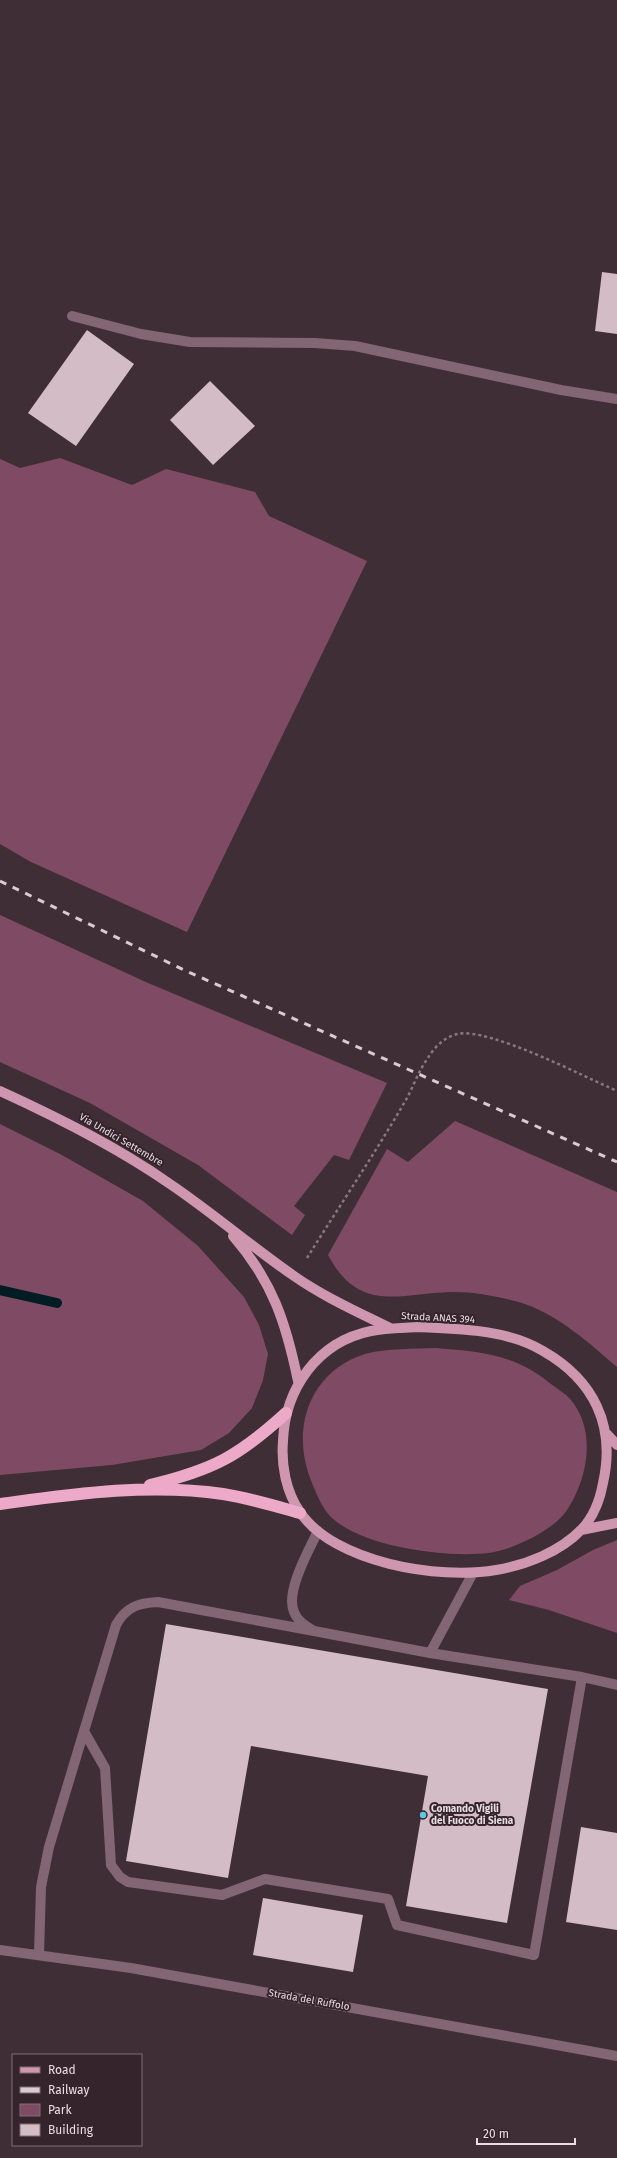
<svg xmlns="http://www.w3.org/2000/svg" width="617" height="2158" viewBox="0 0 617 2158" font-family="'Fira Sans',sans-serif">
	<rect width="100%" height="100%" fill="#402e36"/>
	<path fill="#7f4b64" d="M 60,458 L 132,485 L 166,469 L 255,492 L 269,516 L 367,561 L 187,932 L 31,862 L 0,844 L 0,459 L 20,468 Z
		M 0,915 L 148,983 L 387,1083 L 349,1160 L 334,1155 L 294,1206 L 305,1215 L 292,1235 L 198,1165 L 90,1103 L 0,1062 Z
		M 455,1121 L 617,1192 L 617,1367 C 589,1343 561,1317 525,1304 C 503,1297 473,1291 450,1292 C 398,1294 359,1313 328,1255 L 387,1149 L 408,1162 Z
		M 0,1124 L 60,1154 L 143,1201 L 198,1246 L 244,1297 L 259,1325 L 268,1354 L 263,1380 L 252,1408 L 229,1433 L 201,1450 L 112,1465 L 0,1475 Z
		M 436,1348 C 483,1352 514,1354 551,1384 C 557,1389 565,1393 570,1399 C 597,1430 588,1478 567,1510 C 553,1531 512,1550 488,1553 C 446,1558 359,1547 329,1515 C 322,1507 316,1493 312,1483 C 290,1431 308,1372 365,1354 C 387,1348 413,1349 436,1348 Z
		M 617,1540 L 617,1633 L 549,1610 L 509,1600 L 520,1586 L 557,1570 L 593,1550 Z"/>
	<g fill="none" stroke-linecap="round" stroke-linejoin="round">
		<path stroke="#011c23" stroke-width="10" d="M 0,1290 L 57,1303"/>
	</g>
	<path fill="#d3bcc6" d="M 602,272 L 617,274 L 617,334 L 595,331 Z
		M 87,330 L 134,364 L 76,446 L 28,413 Z
		M 210,381 L 255,426 L 213,465 L 170,420 Z
		M 166,1624 L 548,1689 L 507,1923 L 406,1906 L 428,1776 L 251,1746 L 228,1878 L 126,1861 Z
		M 581,1827 L 617,1833 L 617,1930 L 566,1922 Z
		M 263,1898 L 363,1915 L 353,1972 L 253,1955 Z"/>
	<g fill="none" stroke-linecap="round" stroke-linejoin="round">
		<path stroke="#87787f" stroke-width="2.5" stroke-dasharray="3 3" stroke-linecap="butt" d="M 307,1258 C 340,1205 376,1152 407,1098 C 414,1085 419,1070 428,1058 C 434,1047 446,1036 458,1034 C 488,1027 585,1077 617,1091"/>
		<path stroke="#826673" stroke-width="10" d="M 72,316 L 141,334 L 190,342 L 315,343 L 355,346 L 561,390 L 617,399
			M 318,1531 C 309,1550 285,1592 294,1612 C 298,1622 306,1626 314,1631 L 430,1653 L 582,1677 L 617,1685
			M 430,1653 L 473,1573
			M 85,1733 L 105,1768 L 111,1865 L 120,1877 L 128,1882 L 222,1895 L 265,1879 L 388,1899 L 397,1925 L 534,1955 L 582,1677
			M 0,1950 L 131,1968 L 617,2056
			M 39,1954 L 41,1887 L 49,1847 L 116,1625 C 126,1607 138,1603 158,1602 L 314,1631"/>
		<path stroke="#cf96b0" stroke-width="10" d="M 0,1091 C 59,1118 117,1147 170,1184 C 213,1213 252,1247 294,1276 C 324,1297 358,1312 390,1328
			M 233,1236 C 273,1282 286,1323 298,1381
			M 417,1327 C 459,1329 506,1329 543,1351 C 594,1380 616,1426 603,1483 C 600,1500 594,1516 582,1529 C 560,1552 526,1565 496,1570 C 439,1580 334,1563 300,1512 C 286,1492 281,1465 283,1441 C 285,1389 317,1342 371,1331 C 386,1328 402,1328 417,1327 Z
			M 607,1434 L 617,1445
			M 581,1530 L 617,1523"/>
		<path stroke="#eda9c8" stroke-width="12" d="M 150,1485 C 213,1470 239,1456 286,1413
			M 0,1504 C 74,1494 149,1483 223,1494 C 249,1498 275,1506 300,1513"/>
		<path stroke="#d8cbd1" stroke-width="3" stroke-dasharray="7 7" stroke-linecap="butt" d="M 0,881 L 184,970 L 617,1162"/>
	</g>
	<circle fill="#59c8e5" stroke="#35242c" stroke-width="1.5" cx="423" cy="1815" r="4"/>
	<g text-anchor="middle" dominant-baseline="central" stroke-width="4" stroke-linejoin="round" paint-order="stroke">
		<g font-size="10" fill="#e9dde2" stroke="#35242c">
			<text transform="translate(121 1140) rotate(30)">Via Undici Settembre</text>
			<text transform="translate(438 1318) rotate(3)">Strada ANAS 394</text>
			<text transform="translate(309 2000) rotate(10)">Strada del Ruffolo</text>
		</g>
		<g font-size="10" font-weight="bold" fill="#e9dde2" stroke="#35242c" text-anchor="start">
			<text x="431" y="1809">Comando Vigili<tspan x="431" dy="12">del Fuoco di Siena</tspan></text>
		</g>
	</g>
	<rect x="12" y="2054" width="130" height="92" fill="#35242c" stroke="#7d6e75"/>
	<rect x="20" y="2067" width="20" height="6" fill="#cf96b0" stroke="#7d6e75"/>
	<text x="48" y="2074" font-size="12" fill="#e9dde2">Road</text>
	<rect x="20" y="2087" width="20" height="6" fill="#d8cbd1" stroke="#7d6e75"/>
	<text x="48" y="2094" font-size="12" fill="#e9dde2">Railway</text>
	<rect x="20" y="2104" width="20" height="12" fill="#7f4b64" stroke="#7d6e75"/>
	<text x="48" y="2114" font-size="12" fill="#e9dde2">Park</text>
	<rect x="20" y="2124" width="20" height="12" fill="#d3bcc6" stroke="#7d6e75"/>
	<text x="48" y="2134" font-size="12" fill="#e9dde2">Building</text>
	<path d="M477 2138v6h98v-6" fill="none" stroke="#e9dde2" stroke-width="2"/>
	<text x="483" y="2138" font-size="12" fill="#e9dde2" stroke="#35242c" stroke-width="3" paint-order="stroke">20 m</text>
</svg>
